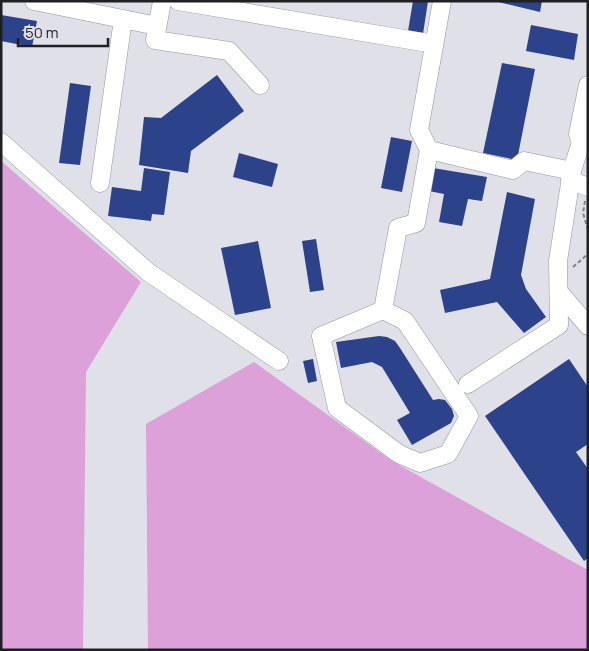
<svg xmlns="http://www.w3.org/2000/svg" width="589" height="651" viewBox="0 0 589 651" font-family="Manrope,sans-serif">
	<rect width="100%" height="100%" fill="#e0e0e9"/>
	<path fill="#dba1d8" d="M 1,161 L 141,282 L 86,372 L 83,650 L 1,650 Z
		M 254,362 L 392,461 L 586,569 L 588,569 L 588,650 L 148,650 L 146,424 Z"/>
	<path fill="#2c428a" d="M 413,1 L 428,1 L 423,34 L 408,31 Z
		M 494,1 L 542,1 L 540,12 Z
		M 1,15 L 37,21 L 32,47 L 1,41 Z
		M 531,25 L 578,34 L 574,60 L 526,51 Z
		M 502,63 L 535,69 L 517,160 L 483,153 Z
		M 217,75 L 244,111 L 191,151 L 188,173 L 139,165 L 144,117 L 161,118 Z
		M 70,83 L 91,86 L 80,165 L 59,163 Z
		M 391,137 L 412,141 L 402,192 L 381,188 Z
		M 239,153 L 278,164 L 272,187 L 233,177 Z
		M 144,168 L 170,172 L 164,215 L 152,214 L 151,221 L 108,216 L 112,187 L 141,191 Z
		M 433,168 L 487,177 L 482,201 L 468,199 L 462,226 L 439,222 L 444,194 L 429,191 Z
		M 507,192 L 535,199 L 521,275 L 526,289 L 546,317 L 524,333 L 497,302 L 445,313 L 440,290 L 490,279 Z
		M 316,239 L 324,290 L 310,292 L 302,241 Z
		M 258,241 L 271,308 L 235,315 L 221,248 Z
		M 379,336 L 387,337 L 395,341 L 400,348 L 433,400 L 439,399 L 445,400 L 452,409 L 454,416 L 451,423 L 412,445 L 397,420 L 410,413 L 382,367 L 372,362 L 341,368 L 336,342 Z
		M 313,359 L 317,381 L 308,383 L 303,361 Z
		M 569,359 L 588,387 L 588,444 L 576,452 L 588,469 L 588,558 L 584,561 L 485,416 Z"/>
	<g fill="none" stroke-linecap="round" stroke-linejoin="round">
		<g stroke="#95949d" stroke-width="19">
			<path id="minor" d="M 34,1 L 157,26
				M 162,1 L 155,40 L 229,51 L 260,85
				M 178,1 L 434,44
				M 1,142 L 148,272 L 279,361
				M 429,150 L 513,170 L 524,161 L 572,171
				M 570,180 L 588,187
				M 100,183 L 123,19
				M 559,292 L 588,326
				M 383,310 L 321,336 L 337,408 L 399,454 L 420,463 L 448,454 L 469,416 L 405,321 L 383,310 L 398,228 L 416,223 L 429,150 L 419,130 L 442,1
				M 468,384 L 559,325 L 558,261 L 572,171 L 581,142 L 578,134 L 588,85"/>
		</g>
		<path stroke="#84848a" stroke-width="2" stroke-dasharray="4 2.5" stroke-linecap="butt" d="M 585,201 L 583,213 L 588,230
			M 573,267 L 588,254"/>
		<use href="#minor" stroke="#fff" stroke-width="18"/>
	</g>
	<rect width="589" height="651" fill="none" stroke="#202024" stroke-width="5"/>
	<path d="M18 38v8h90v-8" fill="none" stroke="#202024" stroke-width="2.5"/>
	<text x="25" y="38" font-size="15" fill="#202024" stroke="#e0e0e9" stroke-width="4" paint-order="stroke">50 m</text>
</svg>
